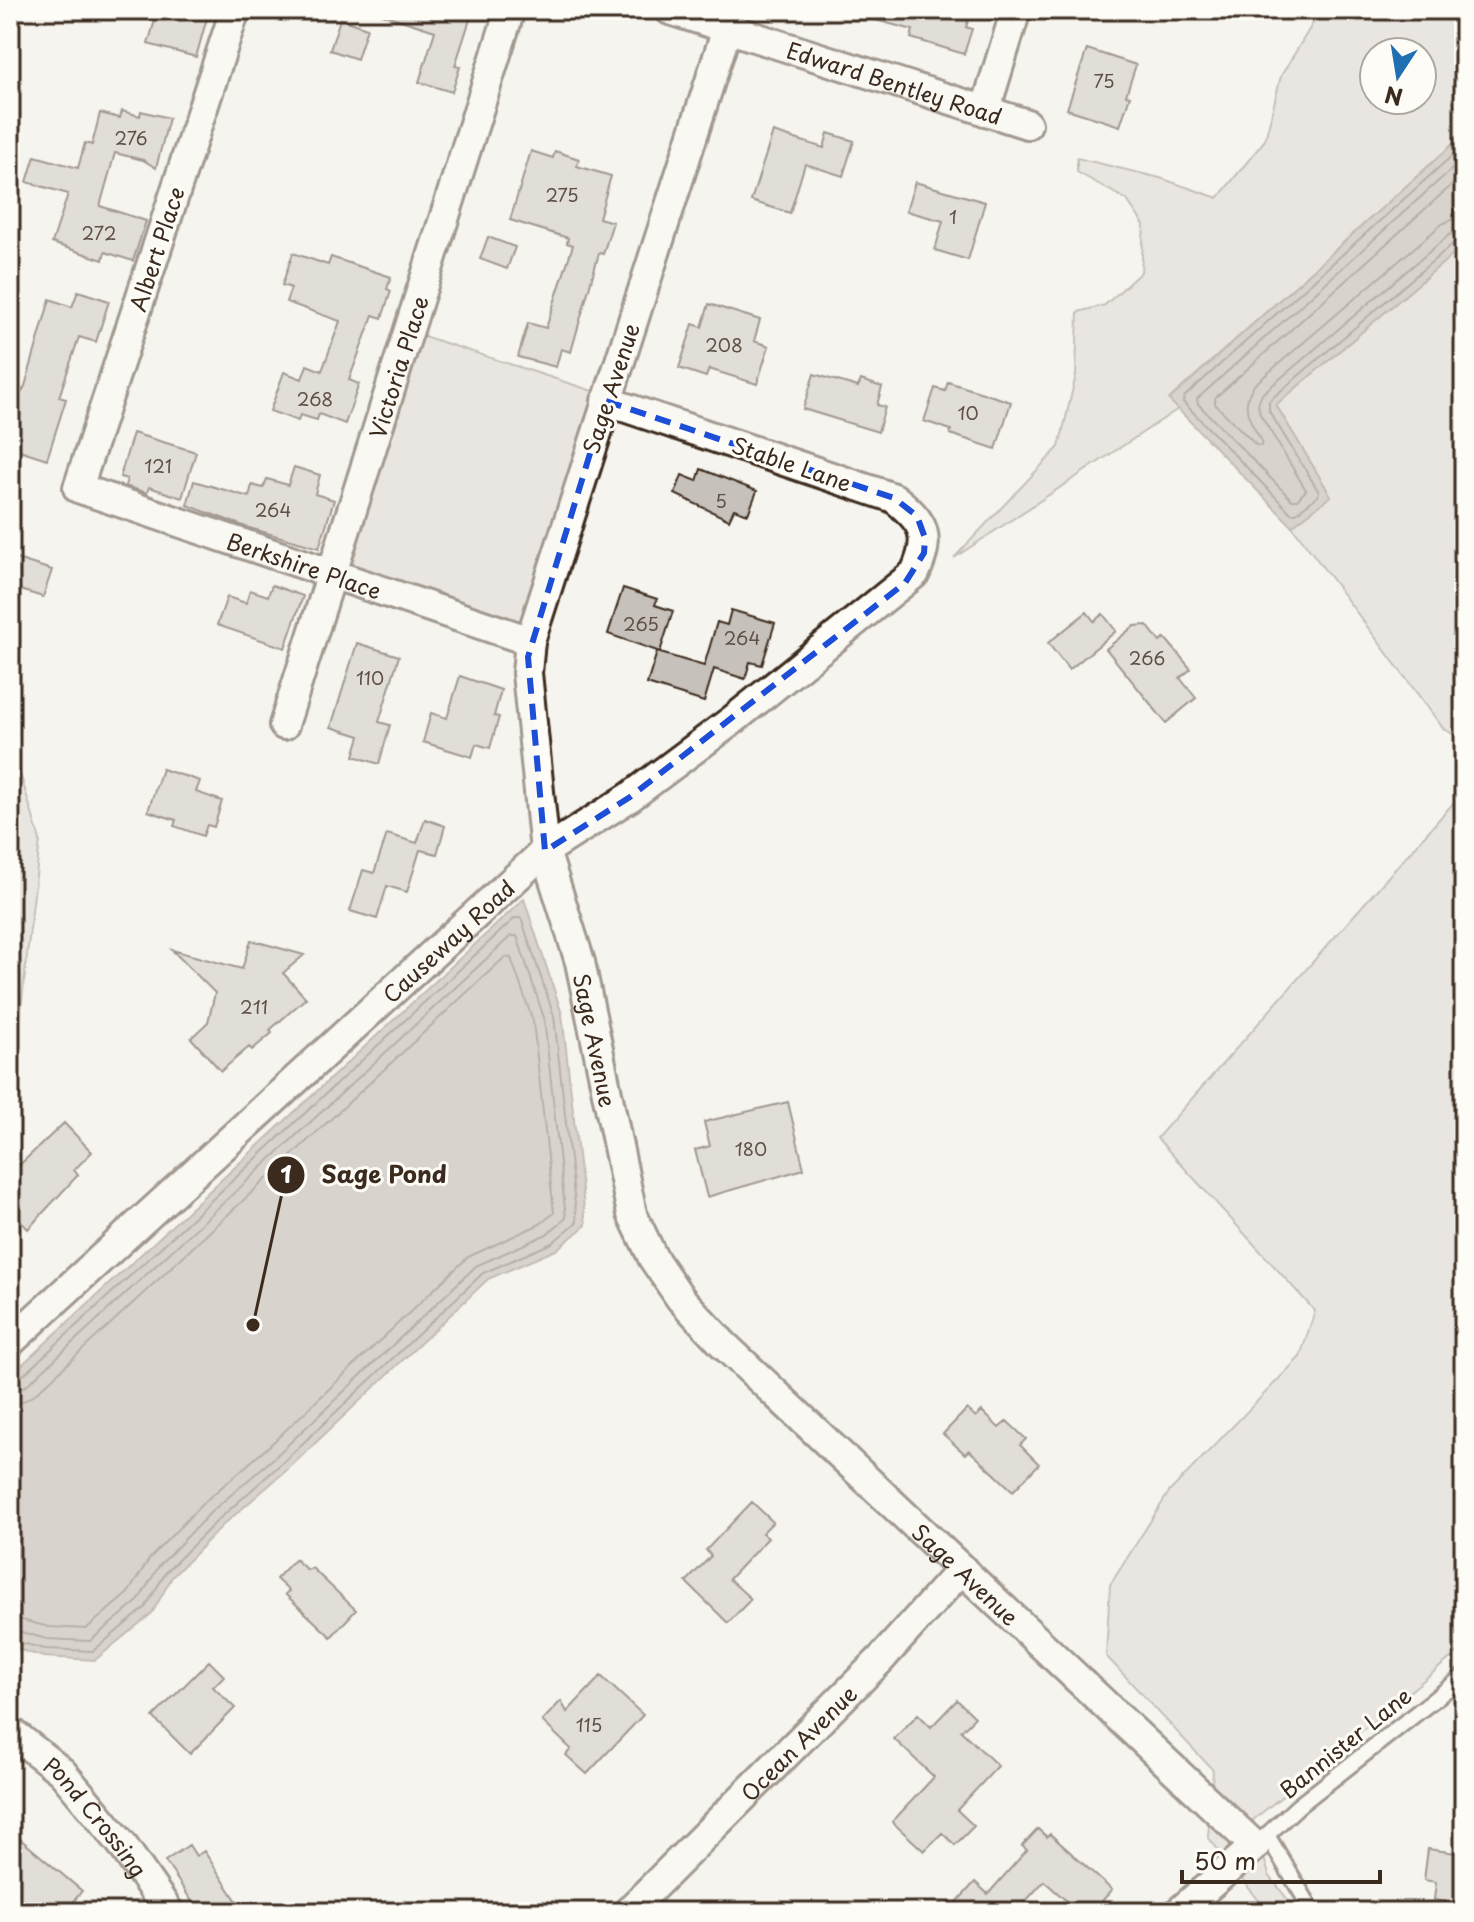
<svg xmlns="http://www.w3.org/2000/svg" width="1474" height="1922" viewBox="0 0 1474 1922" font-family="'Playpen Sans',sans-serif">
	<rect width="100%" height="100%" fill="#f5f4ee"/>
	<filter id="ink" filterUnits="userSpaceOnUse"><feTurbulence type="fractalNoise" baseFrequency=".0125" numOctaves="2"/><feDisplacementMap in="SourceGraphic" scale="16" xChannelSelector="R" yChannelSelector="G"/><feConvolveMatrix kernelMatrix="1 2 1 2 8 2 1 2 1" color-interpolation-filters="sRGB"/></filter>
	<g filter="url(#ink)">
		<path fill="#dad6d0" stroke="#8a8077" stroke-width="2" fill-rule="evenodd" d="M 1321,10 L 1464,10 L 1464,134 L 1169,399 L 1178,409 L 954,558 L 1059,447 L 1076,375 L 1078,312 L 1105,305 L 1141,272 L 1144,225 L 1127,200 L 1077,172 L 1077,158 L 1160,178 L 1218,198 L 1265,140 L 1281,76 ZM 1374,52 L 1422,52 L 1422,100 L 1374,100 Z
			M 1464,245 L 1464,741 L 1443,728 L 1292,526 L 1331,496 L 1276,405 Z
			M 411,332 L 605,395 L 527,637 L 333,573 Z
			M 10,740 L 40,840 L 16,1054 L 10,1059 Z
			M 1464,791 L 1464,1647 L 1253,1820 L 1269,1875 L 1297,1912 L 1268,1912 L 1208,1837 L 1213,1770 L 1106,1656 L 1110,1585 L 1169,1492 L 1300,1357 L 1315,1311 L 1157,1138 Z"/>
		<path fill="#b4aca4" stroke="#84786e" stroke-width="2" d="M 1464,134 L 1464,245 L 1276,405 L 1331,496 L 1292,526 L 1169,400 Z
			M 524,899 L 562,1014 L 586,1225 L 556,1250 L 488,1279 L 288,1469 L 223,1525 L 172,1577 L 152,1613 L 95,1660 L 44,1657 L 10,1647 L 10,1376 Z"/>
		<g fill="none" stroke-linecap="round" stroke-linejoin="round">
			<path stroke="#6b5e54" stroke-width="2" d="M 1464,145 L 1184,397 L 1183,402 L 1291,513 L 1296,513 L 1318,496 L 1319,492 L 1269,411 L 1269,401 L 1455,242 L 1464,240
				M 1464,158 L 1197,399 L 1198,404 L 1292,500 L 1297,500 L 1306,490 L 1260,414 L 1258,404 L 1262,394 L 1449,235 L 1464,230
				M 1464,174 L 1215,398 L 1215,404 L 1256,445 L 1261,446 L 1262,441 C 1250,422 1239,406 1254,385 L 1442,224 L 1454,219 L 1464,218
				M 10,1381 L 19,1379 L 515,918 L 521,918 L 554,1016 L 577,1222 L 552,1243 L 483,1273 L 282,1463 L 218,1520 L 166,1572 L 145,1608 L 93,1651 L 45,1649 L 10,1640
				M 10,1391 L 26,1386 L 511,936 L 517,936 L 544,1018 L 566,1218 L 547,1234 L 476,1266 L 276,1456 L 211,1512 L 159,1566 L 138,1601 L 90,1641 L 47,1639 L 10,1629
				M 10,1403 L 22,1402 L 34,1395 L 505,957 L 511,958 L 533,1021 L 554,1213 L 540,1224 L 468,1257 L 268,1447 L 202,1504 L 150,1558 L 128,1593 L 86,1629 L 49,1627 L 10,1617"/>
		</g>
		<path fill="#c7c1bb" stroke="#3b2a1e" stroke-width="2" d="M 158,10 L 177,10 L 207,18 L 196,57 L 148,44 Z
			M 383,10 L 473,10 L 455,66 L 460,67 L 452,92 L 419,82 L 435,31 L 382,14 Z
			M 865,10 L 972,10 L 966,27 L 972,29 L 964,54 L 911,38 L 913,30 L 864,17 Z
			M 340,19 L 367,28 L 357,59 L 330,50 Z
			M 1087,49 L 1136,65 L 1126,95 L 1130,96 L 1120,126 L 1067,109 Z
			M 122,111 L 140,116 L 141,111 L 169,118 L 156,168 L 143,160 L 115,153 L 100,206 L 146,221 L 133,261 L 105,252 L 103,260 L 52,243 L 68,194 L 27,182 L 35,156 L 78,168 L 85,143 L 92,145 L 100,113 L 120,118 Z
			M 773,132 L 824,148 L 828,133 L 854,141 L 843,176 L 805,164 L 790,213 L 751,201 Z
			M 531,151 L 553,158 L 555,151 L 579,159 L 577,166 L 611,176 L 599,218 L 613,222 L 603,254 L 599,253 L 571,352 L 561,349 L 556,367 L 518,357 L 528,323 L 546,328 L 573,245 L 567,243 L 568,238 L 510,220 Z
			M 915,182 L 985,202 L 968,260 L 935,250 L 943,221 L 906,211 Z
			M 488,237 L 515,247 L 507,269 L 480,259 Z
			M 293,253 L 328,265 L 331,257 L 391,277 L 387,289 L 391,291 L 382,318 L 373,315 L 349,380 L 359,384 L 345,424 L 319,414 L 317,420 L 300,415 L 298,421 L 270,411 L 284,372 L 302,379 L 307,365 L 322,371 L 340,321 L 286,302 L 291,288 L 282,285 Z
			M 78,291 L 109,301 L 96,342 L 79,337 L 59,397 L 66,399 L 47,459 L 10,447 L 10,397 L 21,393 L 25,386 L 50,299 L 72,307 Z
			M 709,304 L 760,320 L 754,341 L 769,346 L 757,384 L 709,369 L 706,377 L 679,368 L 693,324 L 702,327 Z
			M 814,374 L 858,387 L 861,380 L 882,387 L 877,405 L 885,407 L 878,432 L 803,409 Z
			M 948,382 L 1011,402 L 996,449 L 950,434 L 951,430 L 924,421 L 935,388 L 945,391 Z
			M 133,433 L 196,452 L 182,498 L 149,487 L 147,493 L 125,486 L 127,479 L 120,477 Z
			M 294,467 L 320,475 L 315,494 L 334,500 L 319,548 L 246,527 L 187,505 L 194,481 L 249,497 L 252,485 L 263,488 L 267,479 L 288,485 Z
			M 701,469 L 757,491 L 748,514 L 734,509 L 729,520 L 675,494 L 682,475 L 697,481 Z
			M 10,557 L 52,570 L 43,597 L 10,587 Z
			M 272,585 L 303,596 L 285,648 L 217,625 L 227,597 L 246,603 L 250,590 L 268,596 Z
			M 623,588 L 657,599 L 655,605 L 673,611 L 660,652 L 608,634 Z
			M 731,610 L 775,623 L 762,665 L 750,662 L 745,679 L 714,669 L 704,702 L 647,684 L 657,652 L 704,666 L 717,622 L 727,625 Z
			M 1087,612 L 1094,621 L 1103,614 L 1116,631 L 1069,670 L 1048,643 Z
			M 1147,625 L 1160,642 L 1165,638 L 1191,669 L 1180,678 L 1196,698 L 1166,723 L 1106,649 L 1134,626 Z
			M 357,643 L 399,656 L 379,722 L 390,725 L 379,764 L 354,756 L 360,736 L 331,727 Z
			M 460,676 L 501,690 L 494,716 L 499,717 L 490,748 L 476,744 L 472,757 L 423,742 L 431,713 L 447,718 Z
			M 162,769 L 200,781 L 196,792 L 222,801 L 214,827 L 207,825 L 203,836 L 174,826 L 176,820 L 148,811 Z
			M 425,819 L 445,826 L 437,854 L 420,850 L 407,892 L 387,886 L 377,919 L 350,911 L 363,870 L 374,873 L 387,834 L 417,843 Z
			M 251,940 L 304,955 L 283,973 L 306,998 L 270,1030 L 272,1033 L 252,1050 L 249,1047 L 221,1071 L 191,1038 L 208,1022 L 215,993 L 172,950 L 242,969 Z
			M 788,1102 L 804,1169 L 707,1197 L 695,1150 L 710,1146 L 704,1122 Z
			M 64,1123 L 92,1152 L 74,1170 L 78,1175 L 28,1229 L 10,1210 L 10,1174 Z
			M 967,1409 L 976,1417 L 982,1411 L 999,1428 L 1007,1421 L 1026,1439 L 1020,1445 L 1039,1464 L 1013,1491 L 969,1450 L 965,1454 L 943,1434 Z
			M 752,1502 L 773,1522 L 762,1533 L 768,1538 L 729,1579 L 751,1599 L 728,1623 L 686,1582 L 711,1556 L 706,1550 Z
			M 295,1559 L 307,1570 L 312,1568 L 356,1610 L 331,1637 L 285,1594 L 289,1591 L 276,1579 Z
			M 209,1661 L 224,1676 L 213,1687 L 235,1708 L 190,1754 L 153,1717 Z
			M 601,1676 L 643,1715 L 587,1774 L 566,1755 L 571,1749 L 542,1721 L 561,1701 L 567,1712 Z
			M 957,1700 L 975,1717 L 961,1731 L 998,1766 L 957,1810 L 974,1826 L 955,1845 L 942,1833 L 924,1851 L 892,1822 L 934,1777 L 894,1739 L 918,1714 L 931,1727 Z
			M 1038,1829 L 1047,1837 L 1050,1834 L 1112,1890 L 1092,1912 L 1084,1912 L 1074,1903 L 1071,1905 L 1044,1881 L 1016,1912 L 948,1912 L 975,1882 L 988,1894 L 1027,1850 L 1022,1846 Z
			M 19,1838 L 82,1891 L 65,1912 L 10,1912 L 10,1849 Z
			M 189,1845 L 196,1856 L 204,1851 L 244,1912 L 199,1912 L 165,1861 Z
			M 1428,1849 L 1464,1854 L 1464,1905 L 1434,1900 L 1436,1882 L 1424,1880 Z"/>
		<g fill="none" stroke-linecap="round" stroke-linejoin="round">
			<g stroke="#3b2a1e" stroke-width="20">
				<path id="lane" d="M 1267,1835 L 1313,1912
					M 1255,1846 L 1298,1806 L 1464,1676"/>
			</g>
			<g stroke="#3b2a1e" stroke-width="34">
				<g id="street">
					<path id="s1" d="M 235,10 L 78,488 L 530,641"/>
					<path id="s2" d="M 670,10 L 1027,124"/>
					<path id="s3" d="M 733,10 L 530,641 L 527,673 L 545,851 L 580,962 L 632,1214 L 653,1258 L 681,1299 L 724,1345 L 1255,1846 L 1179,1912"/>
					<path d="M 985,111 L 1016,10"/>
					<path id="s4" d="M 284,725 L 510,10"/>
					<path id="s5" d="M 10,1342 L 545,851 L 630,797 L 734,719 L 915,573 C 932,535 924,522 894,498 L 606,401"/>
					<path id="s6" d="M 10,1731 L 62,1772 L 121,1843 L 169,1912"/>
					<path id="s7" d="M 628,1912 L 881,1659 L 962,1569"/>
				</g>
			</g>
			<use href="#lane" stroke="#fdfcf7" stroke-width="14"/>
			<use href="#street" stroke="#fdfcf7" stroke-width="28"/>
		</g>
	</g>
	<path d="M0 0H1474V1922H0ZM 606,401 L 894,498 L 917,516 L 925,538 L 924,553 L 905,583 L 630,797 L 545,851 L 528,657 Z" fill="#f5f4ee" fill-opacity=".55" fill-rule="evenodd"/>
	<path fill="none" stroke="#1d4ed8" stroke-width="6" stroke-dasharray="16 10" stroke-linejoin="round" d="M 606,401 L 894,498 L 917,516 L 925,538 L 924,553 L 905,583 L 630,797 L 545,851 L 528,657 Z"/>
	<g text-anchor="middle" dominant-baseline="central" stroke-width="6" stroke-linejoin="round" paint-order="stroke">
		<g font-size="18" fill="#5e5045">
			<text x="1104" y="80">75</text>
			<text x="131" y="137">276</text>
			<text x="562" y="194">275</text>
			<text x="953" y="216">1</text>
			<text x="99" y="232">272</text>
			<text x="724" y="344">208</text>
			<text x="315" y="398">268</text>
			<text x="968" y="412">10</text>
			<text x="158" y="465">121</text>
			<text x="721" y="500">5</text>
			<text x="273" y="509">264</text>
			<text x="641" y="623">265</text>
			<text x="742" y="637">264</text>
			<text x="1147" y="657">266</text>
			<text x="370" y="677">110</text>
			<text x="254" y="1006">211</text>
			<text x="751" y="1148">180</text>
			<text x="589" y="1724">115</text>
		</g>
		<g font-size="22" fill="#3b2a1e" stroke="#fdfcf7">
			<text stroke="none"><textPath href="#s2" startOffset="236">Edward Bentley Road</textPath></text>
			<text transform="translate(156 249) rotate(-72)">Albert Place</text>
			<text stroke="none"><textPath href="#s4" startOffset="376">Victoria Place</textPath></text>
			<text transform="translate(610 388) rotate(-72)">Sage Avenue</text>
			<text transform="translate(792 463) rotate(19)">Stable Lane</text>
			<text stroke="none"><textPath href="#s1" startOffset="742">Berkshire Place</textPath></text>
			<text stroke="none"><textPath href="#s5" startOffset="594">Causeway Road</textPath></text>
			<text stroke="none"><textPath href="#s3" startOffset="1070">Sage Avenue</textPath></text>
			<text stroke="none"><textPath href="#s3" startOffset="1742">Sage Avenue</textPath></text>
			<text transform="translate(1345 1742) rotate(-39)">Bannister Lane</text>
			<text stroke="none"><textPath href="#s7" startOffset="240">Ocean Avenue</textPath></text>
			<text stroke="none"><textPath href="#s6" startOffset="122">Pond Crossing</textPath></text>
		</g>
	</g>
	<path fill="none" stroke="#3b2a1e" stroke-width="3" d="M253 1325L286 1175"/>
	<g fill="#3b2a1e" stroke="#fdfcf7" stroke-width="3">
		<circle cx="253" cy="1325" r="8"/>
		<circle cx="286" cy="1175" r="20"/>
	</g>
	<g font-size="24" text-anchor="middle" font-weight="bold" fill="#fff">
		<text x="286" y="1183">1</text>
	</g>
	<g font-size="24" text-anchor="middle" font-weight="bold" fill="#3b2a1e" stroke="#fdfcf7" stroke-width="6" stroke-linejoin="round" paint-order="stroke">
		<text x="384" y="1183">Sage Pond</text>
	</g>
	<rect width="1474" height="1922" fill="none" stroke="#fdfcf7" stroke-width="40"/>
	<rect x="20" y="20" width="1434" height="1882" fill="none" stroke="#3b2a1e" stroke-width="3" filter="url(#ink)"/>
	<g transform="translate(1398 76) rotate(192)"><circle r="38" fill="#fdfcf7" stroke="#afa8a0" stroke-width="2"/>
	<path d="M0-6L14 30L0 20L-14 30Z" fill="#1f6fb2"/>
	<text y="-12" font-size="22" font-weight="bold" text-anchor="middle" fill="#3b2a1e">N</text>
	</g>
	<path d="M1182 1870v12h198v-12" fill="none" stroke="#3b2a1e" stroke-width="4"/>
	<text x="1194" y="1870" font-size="24" fill="#3b2a1e" stroke="#fdfcf7" stroke-width="6" paint-order="stroke">50 m</text>
</svg>
